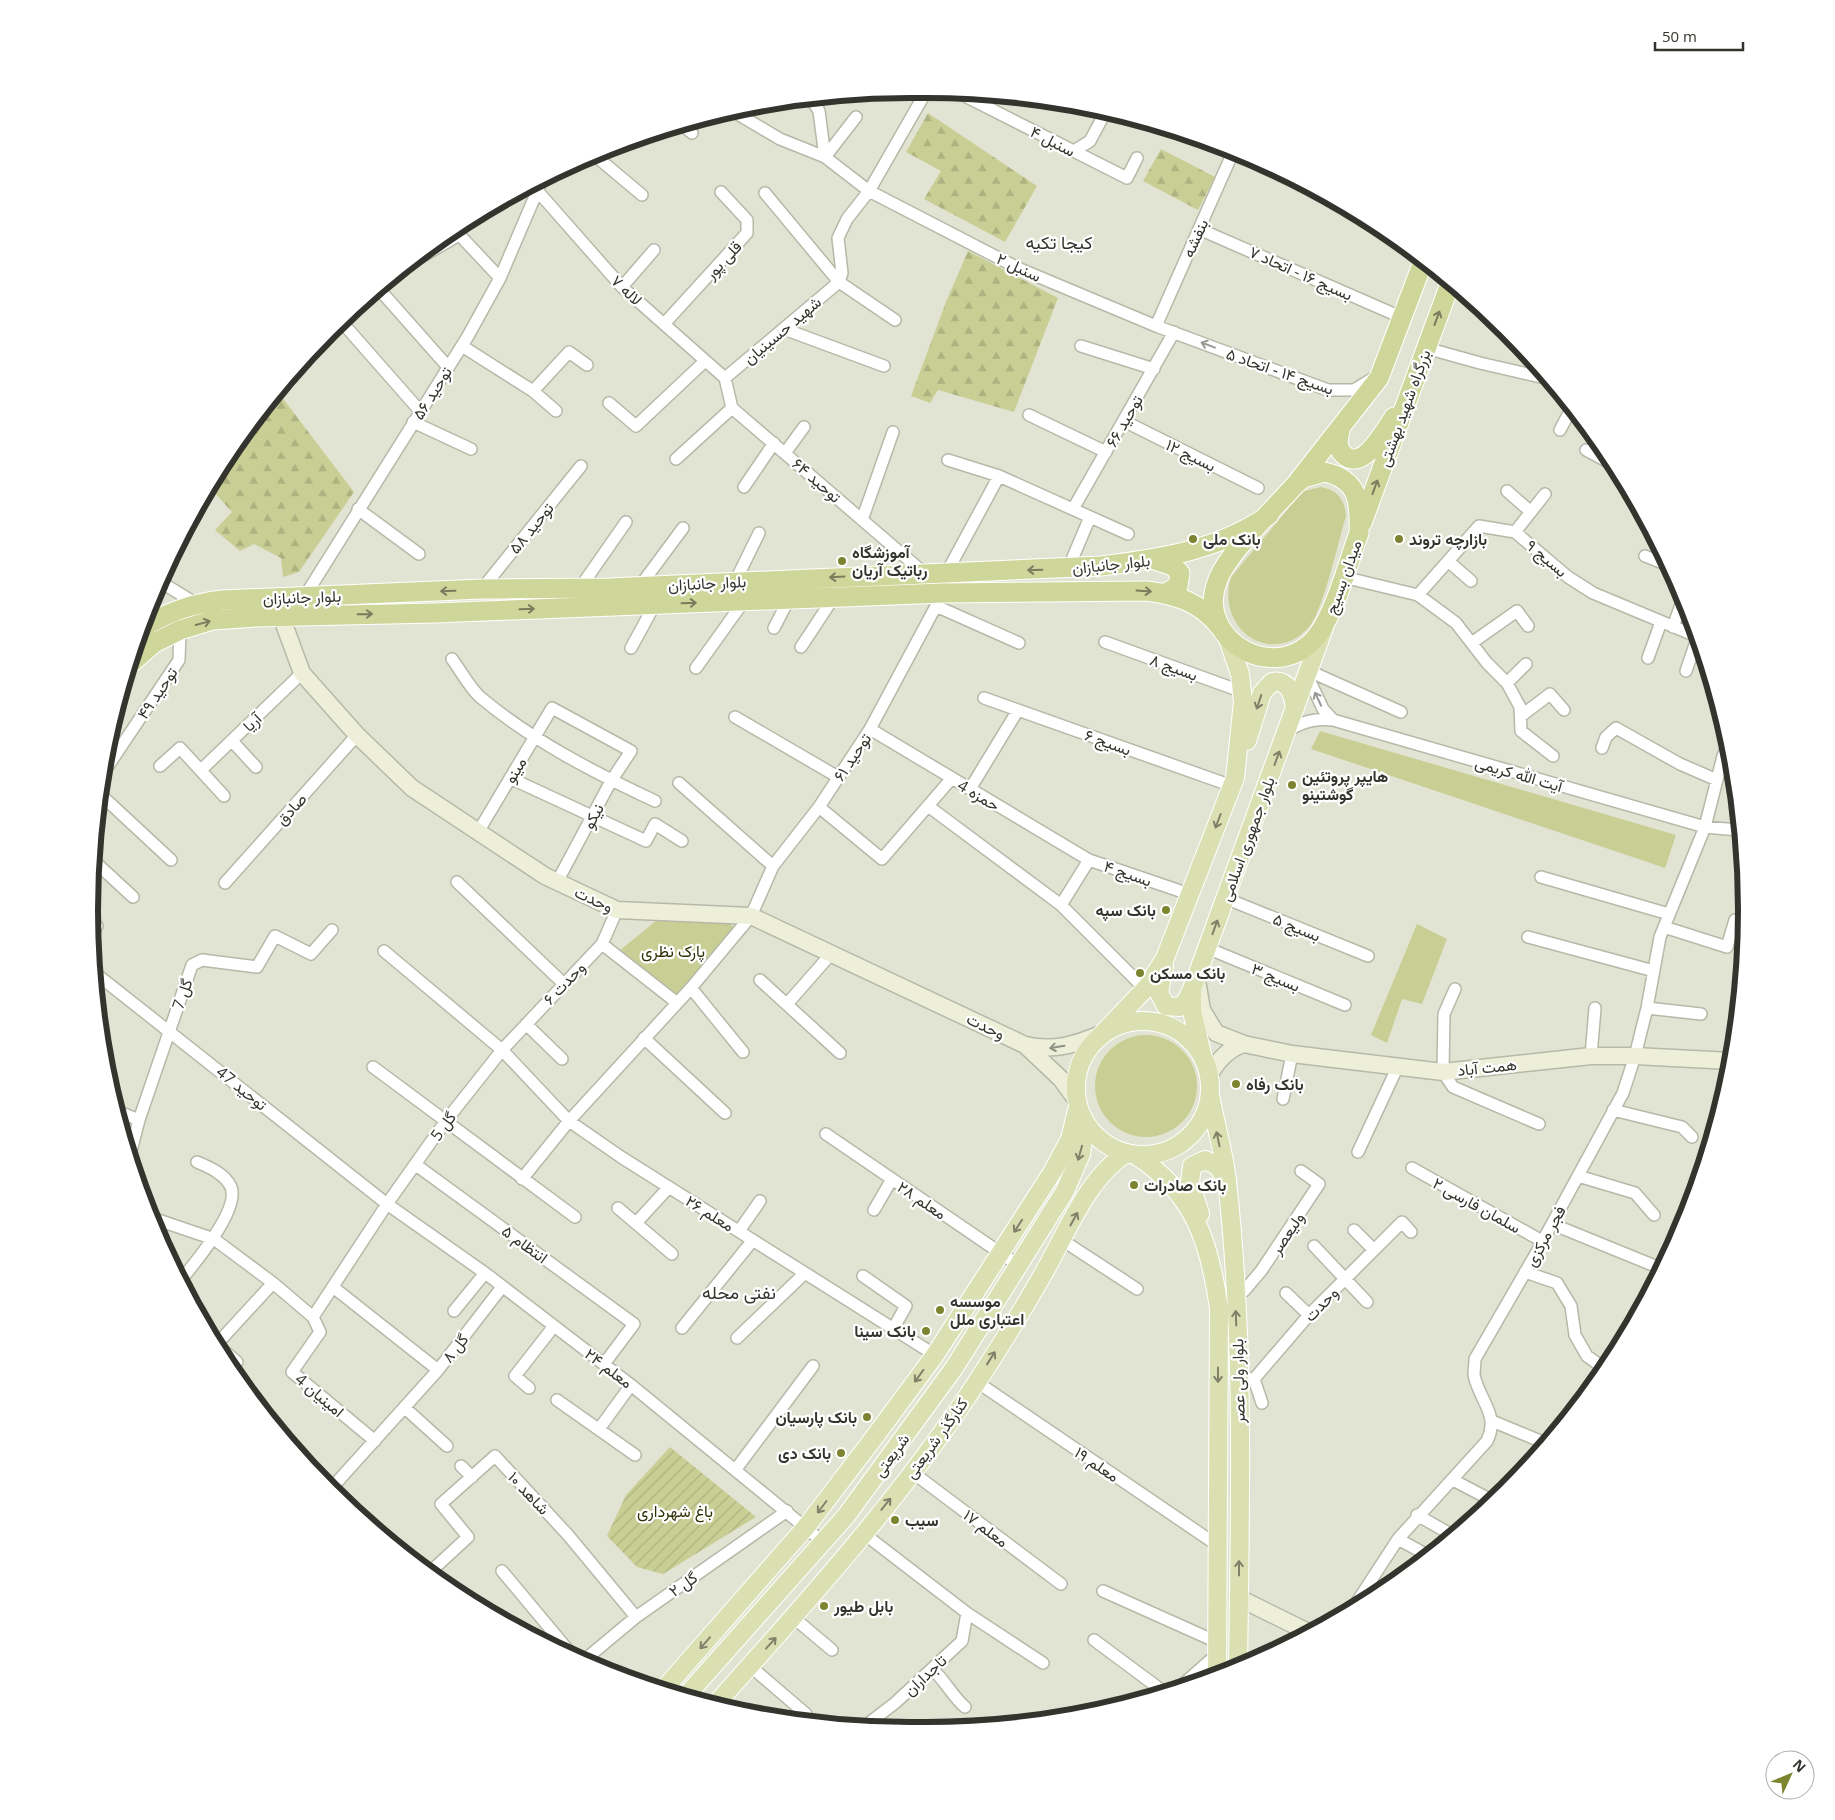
<svg xmlns="http://www.w3.org/2000/svg" width="1835" height="1820" viewBox="0 0 1835 1820" font-family="'Open Sans',Vazirmatn,sans-serif">
	<defs>
		<pattern id="forest-firs" width="22" height="20" patternUnits="userSpaceOnUse" patternTransform="scale(1.25)"><rect width="22" height="20" fill="#c9cf94"/><path d="M5 1l3.5 6h-7zM16 11l3.5 6h-7z" fill="#adb280"/></pattern>
		<pattern id="garden-furrows" width="10" height="10" patternUnits="userSpaceOnUse" patternTransform="scale(1.25)"><rect width="10" height="10" fill="#c9cf94"/><path d="M-1 1l2-2M0 10L10 0M9 11l2-2" fill="none" stroke="#adb280"/></pattern>
	</defs>
	<rect width="100%" height="100%" fill="#e2e4d3"/>
	<path fill="#c9cf94" d="M 1321,487 C 1337,490 1345,499 1346,516 C 1339,539 1323,612 1309,627 C 1273,668 1215,630 1231,577 L 1298,497 L 1304,491 Z
		M 1320,731 L 1676,835 L 1665,868 L 1311,749 Z
		M 662,916 L 731,923 L 734,929 L 677,997 L 619,951 Z
		M 1417,924 L 1447,939 L 1422,1004 L 1402,999 L 1387,1043 L 1371,1035 Z
		M1095 1086a51 51 0 1 1 102 0a51 51 0 1 1-102 0Z"/>
	<path fill="url(#forest-firs)" d="M 928,113 L 1037,186 L 1005,242 L 924,199 L 941,171 L 906,152 Z
		M 1161,149 L 1215,177 L 1198,210 L 1143,181 Z
		M 968,251 L 1058,298 L 1014,412 L 938,390 L 930,403 L 911,396 L 946,302 Z
		M 278,392 L 354,492 L 299,572 L 283,577 L 281,558 L 254,544 L 240,551 L 215,530 L 232,512 L 214,492 L 220,468 L 227,454 Z"/>
	<path fill="url(#garden-furrows)" d="M 670,1447 L 756,1517 L 663,1574 L 637,1567 L 607,1536 L 626,1495 Z"/>
	<g fill="none" stroke-linecap="round" stroke-linejoin="round">
		<g stroke="#b6b9a8" stroke-width="14">
			<path id="minor" d="M 959,93 L 1127,178 L 1137,158
				M 811,99 L 819,111 L 825,157 L 869,191 L 1020,269 L 1156,326 L 1328,390 L 1354,390 L 1372,379
				M 731,110 L 780,139 L 825,157 L 856,117
				M 682,125 L 692,133
				M 1074,151 L 1090,141 L 1106,111
				M 592,153 L 642,195
				M 534,187 L 622,287 L 725,378
				M 765,193 L 839,282 L 895,320
				M 453,228 L 500,278
				M 1199,229 L 1403,318
				M 423,256 L 459,235
				M 839,282 L 842,273 L 838,238 L 847,219 L 869,191 L 927,90
				M 622,287 L 654,250
				M 379,289 L 448,367
				M 340,320 L 420,411
				M 664,324 L 747,233 L 747,220 L 721,192
				M 1156,326 L 1234,150
				M 784,329 L 884,366
				M 462,346 L 533,391 L 556,411
				M 1081,346 L 1154,369
				M 1426,348 L 1480,363 L 1545,378
				M 725,378 L 732,408 L 924,573
				M 725,378 L 839,282
				M 533,391 L 569,352 L 587,365
				M 609,403 L 636,426 L 705,361
				M 1029,415 L 1106,452
				M 1124,421 L 1258,488
				M 413,422 L 471,449
				M 1560,430 L 1571,409
				M 1586,450 L 1614,465
				M 785,453 L 804,427
				M 676,459 L 732,408
				M 948,460 L 999,476 L 1128,534
				M 744,487 L 774,443
				M 1507,491 L 1531,512
				M 358,509 L 419,554
				M 1073,509 L 1174,332
				M 862,520 L 893,432
				M 1515,532 L 1545,494
				M 1645,556 L 1668,565
				M 1448,561 L 1471,581
				M 1068,569 L 1090,517
				M 947,572 L 999,476
				M 1343,577 L 1418,595 L 1456,623 L 1487,663 L 1507,683 L 1520,707 L 1521,731 L 1553,756
				M 159,581 L 195,603
				M 735,582 L 759,533
				M 640,586 L 683,528
				M 580,588 L 626,522
				M 482,589 L 581,466
				M 1418,595 L 1479,526 L 1515,532 L 1568,577 L 1593,593 L 1696,636
				M 305,596 L 468,336 L 500,278 L 542,180
				M 936,606 L 1019,643
				M 1673,627 L 1684,596
				M 774,628 L 789,599
				M 1105,642 L 1243,692
				M 1473,642 L 1517,611 L 1528,626
				M 801,647 L 834,597
				M 631,648 L 655,604
				M 1648,658 L 1661,622
				M 452,659 C 461,671 469,687 480,697 C 531,740 595,773 655,801
				M 696,668 L 744,601
				M 1309,671 L 1401,712
				M 1686,671 L 1697,639
				M 1307,675 L 1323,709 L 1333,720
				M 1507,683 L 1526,664
				M 984,698 L 1232,786
				M 1521,716 L 1550,694 L 1564,710
				M 735,717 L 838,777
				M 870,729 L 1089,860 L 1189,894
				M 1287,731 C 1302,722 1314,718 1333,720 L 1705,827 L 1738,830
				M 232,741 L 256,767
				M 1602,748 L 1606,737 L 1616,728 L 1680,764 L 1717,780
				M 160,766 L 180,748 L 224,796
				M 201,770 L 302,673
				M 102,775 L 179,660 L 180,630
				M 510,778 L 646,841 L 655,824 L 682,841
				M 679,783 L 773,866
				M 970,789 L 1018,710
				M 100,794 L 171,860
				M 928,806 L 1061,905 L 1145,989
				M 819,807 L 882,859 L 952,778
				M 478,832 L 552,708 L 631,751 L 611,781 L 557,882
				M 94,861 L 133,897
				M 1541,877 L 1669,914
				M 457,882 L 564,984
				M 225,883 L 357,735
				M 1225,898 L 1368,956
				M 1061,905 L 1089,860
				M 1664,927 L 1727,947 L 1735,920
				M 91,936 L 97,926
				M 1528,937 L 1654,971
				M 602,944 L 676,1002
				M 1207,948 L 1345,1005
				M 384,951 L 502,1050 L 569,1121 L 621,1157 L 935,1355
				M 95,973 L 387,1204 L 485,1273 L 631,1385 L 823,1542
				M 760,980 L 840,1053
				M 691,988 L 743,1052
				M 1455,989 L 1444,1014 L 1443,1072 L 1453,1087 L 1539,1124
				M 787,1004 L 831,954
				M 1647,1008 L 1701,1014
				M 526,1024 L 562,1059
				M 644,1038 L 725,1113
				M 1591,1056 L 1595,1008
				M 373,1067 L 575,1217
				M 1283,1099 L 1292,1054
				M 1613,1110 L 1682,1127 L 1692,1137
				M 117,1111 L 139,1120 L 192,965 L 202,960 L 257,967 L 275,936 L 311,954 L 332,930
				M 826,1134 L 1018,1265
				M 131,1151 L 139,1120
				M 1358,1152 L 1398,1066
				M 416,1165 L 634,1324 L 604,1364
				M 1412,1168 L 1542,1241
				M 1578,1176 L 1635,1193 L 1654,1215
				M 522,1179 L 569,1121 L 691,988 L 751,916 L 773,866 L 819,807 L 870,729 L 943,593
				M 618,1208 L 672,1254
				M 874,1210 L 892,1179
				M 149,1217 L 214,1239 L 273,1283 L 313,1317 L 320,1332 L 292,1372 L 375,1441
				M 636,1223 L 669,1187
				M 1552,1224 L 1660,1268
				M 1354,1230 L 1374,1250
				M 739,1231 L 760,1201
				M 1062,1240 L 1137,1289
				M 1314,1246 L 1367,1302
				M 1525,1272 L 1557,1283 L 1571,1306 L 1575,1335 L 1587,1356 L 1605,1369
				M 863,1276 L 906,1306 L 893,1329
				M 181,1280 C 195,1263 240,1209 231,1187 C 225,1174 209,1167 197,1162
				M 333,1287 L 438,1370
				M 1235,1291 L 1244,1291 L 1261,1271 L 1319,1184 L 1301,1171
				M 1286,1293 L 1309,1315
				M 454,1311 L 485,1273
				M 313,1317 L 387,1204 L 445,1122 L 502,1050 L 602,944 L 617,910
				M 682,1328 L 753,1240
				M 737,1338 L 805,1273
				M 216,1344 L 237,1362
				M 216,1345 L 273,1283
				M 1239,1378 L 1254,1379 L 1309,1315 L 1402,1222 L 1411,1232
				M 1254,1379 L 1262,1403
				M 977,1382 L 1217,1545
				M 529,1388 L 515,1376 L 554,1326
				M 557,1400 L 635,1455
				M 405,1408 L 447,1446
				M 1492,1421 L 1545,1443
				M 599,1429 L 631,1385
				M 461,1466 L 472,1477
				M 736,1469 L 813,1366
				M 912,1472 L 1061,1584
				M 1453,1480 L 1493,1501
				M 329,1491 L 438,1370 L 502,1287
				M 1417,1515 L 1452,1535
				M 863,1533 L 967,1613 L 1043,1663
				M 1398,1539 L 1427,1555
				M 502,1571 L 573,1656
				M 429,1573 L 468,1537 L 441,1504 L 495,1456 L 568,1535 L 636,1617
				M 1103,1591 L 1217,1642
				M 1353,1608 L 1398,1539 L 1487,1441 C 1500,1415 1479,1400 1474,1375 C 1474,1370 1475,1364 1475,1359 L 1534,1257 L 1623,1093 L 1635,1056 L 1647,1008 L 1660,937 L 1705,827 L 1723,756 L 1729,744
				M 794,1618 L 832,1650
				M 1094,1640 L 1164,1692
				M 582,1662 L 636,1617 L 787,1511
				M 750,1666 L 806,1714
				M 932,1669 C 945,1680 952,1696 965,1707
				M 1181,1686 L 1216,1655
				M 865,1726 L 895,1703 L 962,1641 L 967,1613"/>
		</g>
		<g stroke="#b6b9a8" stroke-width="19">
			<path id="secondary" d="M 281,616 L 302,673 L 357,735 L 412,788 L 545,876 L 617,910 L 751,916 L 1025,1045
				M 1198,986 L 1202,1010 L 1216,1033 L 1244,1044 L 1292,1054 L 1443,1072 L 1591,1056 L 1635,1056 L 1731,1061
				M 1209,1076 C 1217,1061 1227,1049 1244,1044
				M 1077,1101 L 1061,1079 L 1025,1045 C 1054,1052 1077,1044 1103,1033
				M 1239,1598 L 1308,1632"/>
		</g>
		<g stroke="#fff" stroke-width="20">
			<path id="primary" d="M 1247,741 L 1262,693 L 1272,682 C 1289,679 1293,695 1295,708
				M 1164,966 L 1159,993 L 1166,1006 L 1180,1007 L 1186,1001 L 1192,989
				M1076 1088a67 67 0 1 1 134 0a67 67 0 1 1-134 0Z
				M 1103,1033 L 1147,987 L 1165,958 L 1235,778 L 1243,702 L 1240,674 L 1228,639
				M 1203,1058 L 1192,1011 L 1192,989 L 1324,628
				M 1210,1095 C 1215,1124 1224,1152 1227,1181 C 1245,1342 1240,1507 1238,1669
				M 1135,1155 C 1194,1192 1210,1243 1219,1309 L 1217,1676
				M 1200,1214 L 1190,1182 L 1192,1166 L 1205,1160 L 1217,1166 L 1227,1179
				M 664,1689 L 806,1527 L 873,1439 L 935,1355 L 1053,1171 L 1070,1139 L 1078,1106
				M 686,1696 L 846,1516 L 954,1368 L 1065,1191 L 1081,1154 L 1083,1141 L 1081,1118
				M 715,1705 C 807,1602 901,1498 977,1382 C 1000,1347 1022,1311 1042,1276 C 1066,1235 1087,1177 1127,1153"/>
		</g>
		<g stroke="#fff" stroke-width="21">
			<path id="trunk" d="M 1341,427 C 1339,436 1335,446 1343,454 C 1362,474 1385,430 1394,417
				M 1324,472 C 1359,479 1360,502 1359,533 C 1347,564 1333,626 1307,646 C 1264,680 1197,635 1217,582 C 1227,553 1274,509 1295,485 L 1303,478 Z
				M 1299,480 L 1379,378 L 1423,262
				M 1362,523 L 1450,284
				M 1155,560 L 1173,566 L 1180,573 L 1178,586 L 1166,593
				M 141,629 C 167,612 191,604 222,600 L 482,589 L 609,588 L 1101,566 C 1160,559 1219,550 1269,515
				M 131,663 L 154,643 L 180,630 L 213,620 L 256,617 L 435,613 L 943,593 L 1147,591 C 1177,595 1200,602 1220,627"/>
		</g>
		<use href="#minor" stroke="#fff" stroke-width="11"/>
		<use href="#secondary" stroke="#edefd9" stroke-width="16"/>
		<use href="#primary" stroke="#dbe0b3" stroke-width="18"/>
		<use href="#trunk" stroke="#cfd69a" stroke-width="19"/>
	</g>
	<defs><path id="oneway-shaft" d="M-6 0H5M1.5-3L5.5 0L1.5 3" fill="none" stroke-width="1.6" stroke-linecap="round" stroke-linejoin="round" transform="scale(1.25)"/></defs>
	<g stroke="#797d5e">
		<use href="#oneway-shaft" transform="translate(1437 318) rotate(-70)"/>
		<use href="#oneway-shaft" transform="translate(1375 487) rotate(-70)"/>
		<use href="#oneway-shaft" transform="translate(1035 570) rotate(178)"/>
		<use href="#oneway-shaft" transform="translate(837 577) rotate(177)"/>
		<use href="#oneway-shaft" transform="translate(448 591) rotate(178)"/>
		<use href="#oneway-shaft" transform="translate(1144 591) rotate(4)"/>
		<use href="#oneway-shaft" transform="translate(689 603) rotate(-2)"/>
		<use href="#oneway-shaft" transform="translate(527 609) rotate(-2)"/>
		<use href="#oneway-shaft" transform="translate(365 614) rotate(-1)"/>
		<use href="#oneway-shaft" transform="translate(203 623) rotate(-15)"/>
	</g>
	<g stroke="#999a96">
		<use href="#oneway-shaft" transform="translate(1208 345) rotate(-159)"/>
		<use href="#oneway-shaft" transform="translate(1318 699) rotate(-115)"/>
	</g>
	<g stroke="#7f8169">
		<use href="#oneway-shaft" transform="translate(1259 702) rotate(108)"/>
		<use href="#oneway-shaft" transform="translate(1277 758) rotate(-70)"/>
		<use href="#oneway-shaft" transform="translate(1218 821) rotate(111)"/>
		<use href="#oneway-shaft" transform="translate(1215 927) rotate(-70)"/>
		<use href="#oneway-shaft" transform="translate(1218 1139) rotate(-102)"/>
		<use href="#oneway-shaft" transform="translate(1080 1153) rotate(106)"/>
		<use href="#oneway-shaft" transform="translate(1074 1219) rotate(-61)"/>
		<use href="#oneway-shaft" transform="translate(1018 1226) rotate(123)"/>
		<use href="#oneway-shaft" transform="translate(1236 1318) rotate(-92)"/>
		<use href="#oneway-shaft" transform="translate(991 1358) rotate(-58)"/>
		<use href="#oneway-shaft" transform="translate(1218 1375) rotate(90)"/>
		<use href="#oneway-shaft" transform="translate(919 1376) rotate(126)"/>
		<use href="#oneway-shaft" transform="translate(886 1504) rotate(-51)"/>
		<use href="#oneway-shaft" transform="translate(822 1507) rotate(127)"/>
		<use href="#oneway-shaft" transform="translate(1239 1568) rotate(-90)"/>
		<use href="#oneway-shaft" transform="translate(705 1643) rotate(131)"/>
		<use href="#oneway-shaft" transform="translate(771 1643) rotate(-48)"/>
	</g>
	<use stroke="#909283" href="#oneway-shaft" transform="translate(1057 1047) rotate(171)"/>
	<g fill="#7d842f" stroke="#fff" stroke-width="2">
		<circle cx="1193" cy="539" r="5"/>
		<circle cx="1399" cy="539" r="5"/>
		<circle cx="842" cy="561" r="5"/>
		<circle cx="1292" cy="785" r="5"/>
		<circle cx="1166" cy="910" r="5"/>
		<circle cx="1140" cy="973" r="5"/>
		<circle cx="1236" cy="1084" r="5"/>
		<circle cx="1134" cy="1185" r="5"/>
		<circle cx="940" cy="1310" r="5"/>
		<circle cx="926" cy="1331" r="5"/>
		<circle cx="867" cy="1417" r="5"/>
		<circle cx="841" cy="1453" r="5"/>
		<circle cx="895" cy="1520" r="5"/>
		<circle cx="824" cy="1606" r="5"/>
	</g>
	<g text-anchor="middle" dominant-baseline="central" stroke-width="4.5" stroke-linejoin="round" paint-order="stroke">
		<g font-size="16" fill="#33342d" stroke="#fff">
			<text transform="translate(1053 141) rotate(27)">سنبل ۴</text>
			<text transform="translate(1195 238) rotate(-66)">بنفشه</text>
			<text transform="translate(723 260) rotate(-47)">قلی پور</text>
			<text transform="translate(1019 267) rotate(25)">سنبل ۲</text>
			<text transform="translate(1301 273) rotate(24)">بسیج ۱۶ - اتحاد ۷</text>
			<text transform="translate(627 290) rotate(44)">لاله ۷</text>
			<text transform="translate(782 330) rotate(-40)">شهید حسینیان</text>
			<text transform="translate(1280 371) rotate(19)">بسیج ۱۴ - اتحاد ۵</text>
			<text transform="translate(432 393) rotate(-58)">توحید ۵۶</text>
			<text transform="translate(1404 408) rotate(-70)">بزرگراه شهید بهشتی</text>
			<text transform="translate(1124 421) rotate(-60)">توحید ۶۶</text>
			<text transform="translate(1191 455) rotate(26)">بسیج ۱۲</text>
			<text transform="translate(817 480) rotate(41)">توحید ۶۴</text>
			<text transform="translate(531 528) rotate(-51)">توحید ۵۸</text>
			<text transform="translate(1547 558) rotate(40)">بسیج ۹</text>
			<text transform="translate(1111 564) rotate(-6)">بلوار جانبازان</text>
			<text transform="translate(1343 577) rotate(-70)">میدان بسیج</text>
			<text transform="translate(707 583) rotate(-3)">بلوار جانبازان</text>
			<text transform="translate(302 597) rotate(-2)">بلوار جانبازان</text>
			<text transform="translate(1174 667) rotate(20)">بسیج ۸</text>
			<text transform="translate(157 693) rotate(-56)">توحید ۴۹</text>
			<text transform="translate(252 722) rotate(-44)">آریا</text>
			<text transform="translate(1108 742) rotate(20)">بسیج ۶</text>
			<text transform="translate(852 757) rotate(-56)">توحید ۶۱</text>
			<text transform="translate(515 770) rotate(-59)">مینو</text>
			<text transform="translate(1519 774) rotate(16)">آیت الله کریمی</text>
			<text transform="translate(979 795) rotate(31)">حمزه 4</text>
			<text transform="translate(291 809) rotate(-48)">صادق</text>
			<text transform="translate(593 816) rotate(-62)">نیکو</text>
			<text transform="translate(1247 839) rotate(-70)">بلوار جمهوری اسلامی</text>
			<text transform="translate(1128 873) rotate(19)">بسیج ۴</text>
			<text transform="translate(594 899) rotate(25)">وحدت</text>
			<text transform="translate(1297 927) rotate(22)">بسیج ۵</text>
			<text transform="translate(1276 977) rotate(22)">بسیج ۳</text>
			<text transform="translate(564 983) rotate(-46)">وحدت ۶</text>
			<text transform="translate(182 994) rotate(-71)">گل 7</text>
			<text transform="translate(986 1026) rotate(26)">وحدت</text>
			<text transform="translate(1487 1067) rotate(-6)">همت آباد</text>
			<text transform="translate(242 1088) rotate(39)">توحید 47</text>
			<text transform="translate(443 1126) rotate(-54)">گل 5</text>
			<text transform="translate(922 1200) rotate(34)">معلم ۲۸</text>
			<text transform="translate(1477 1205) rotate(29)">سلمان فارسی ۲</text>
			<text transform="translate(710 1213) rotate(32)">معلم ۲۶</text>
			<text transform="translate(1287 1233) rotate(-56)">ولیعصر</text>
			<text transform="translate(1545 1236) rotate(-61)">فجر مرکزی</text>
			<text transform="translate(525 1244) rotate(36)">انتظام ۵</text>
			<text transform="translate(1321 1304) rotate(-46)">وحدت</text>
			<text transform="translate(455 1348) rotate(-52)">گل ۸</text>
			<text transform="translate(609 1368) rotate(37)">معلم ۲۴</text>
			<text transform="translate(1238 1381) rotate(-91)">بلوار ولی عصر</text>
			<text transform="translate(320 1395) rotate(40)">امینیان 4</text>
			<text transform="translate(936 1438) rotate(-54)">کنارگذر شریعتی</text>
			<text transform="translate(891 1455) rotate(-54)">شریعتی</text>
			<text transform="translate(1097 1464) rotate(34)">معلم ۱۹</text>
			<text transform="translate(529 1493) rotate(47)">شاهد ۱۰</text>
			<text transform="translate(986 1528) rotate(37)">معلم ۱۷</text>
			<text transform="translate(683 1584) rotate(-35)">گل ۲</text>
			<text transform="translate(925 1675) rotate(-43)">تاجداران</text>
		</g>
		<g font-size="16" font-weight="bold" fill="#33342d" stroke="#fff" text-anchor="start">
			<text x="1203" y="539">بانک ملی</text>
			<text x="1409" y="539">بازارچه تروند</text>
			<text x="852" y="552">آموزشگاه<tspan x="852" dy="18">رباتیک آریان</tspan></text>
			<text x="1302" y="776">هایپر پروتئین<tspan x="1302" dy="18">گوشتینو</tspan></text>
			<text x="1156" y="910" text-anchor="end">بانک سپه</text>
			<text x="1150" y="973">بانک مسکن</text>
			<text x="1246" y="1084">بانک رفاه</text>
			<text x="1144" y="1185">بانک صادرات</text>
			<text x="950" y="1301">موسسه<tspan x="950" dy="18">اعتباری ملل</tspan></text>
			<text x="916" y="1331" text-anchor="end">بانک سینا</text>
			<text x="857" y="1417" text-anchor="end">بانک پارسیان</text>
			<text x="831" y="1453" text-anchor="end">بانک دی</text>
			<text x="905" y="1520">سیب</text>
			<text x="834" y="1606">بابل طیور</text>
		</g>
		<g font-size="16" fill="#2e3105" stroke="#fff">
			<text x="673" y="951">پارک نظری</text>
			<text x="675" y="1511">باغ شهرداری</text>
		</g>
		<g font-size="18" fill="#33342d" stroke="#fff">
			<text x="1059" y="242">کیجا تکیه</text>
			<text x="739" y="1292">نفتی محله</text>
		</g>
	</g>
	<path d="M0 0H1835V1820H0ZM910 98H926A812 812 0 0 1 1738 910V910A812 812 0 0 1 926 1722H910A812 812 0 0 1 98 910V910A812 812 0 0 1 910 98Z" fill="#fff" fill-rule="evenodd"/>
	<path fill="none" stroke="#33342d" stroke-width="6" d="M910 98H926A812 812 0 0 1 1738 910V910A812 812 0 0 1 926 1722H910A812 812 0 0 1 98 910V910A812 812 0 0 1 910 98Z"/>
	<g transform="translate(1790 1775) rotate(46)"><circle r="24" fill="#ffffff" stroke="#adaeab"/>
	<path d="M0-4L9 19L0 12L-9 19Z" fill="#7d842f"/>
	<text y="-8" font-size="14" font-weight="bold" text-anchor="middle" fill="#33342d">N</text>
	</g>
	<path d="M1655 42v8h88v-8" fill="none" stroke="#33342d" stroke-width="2.5"/>
	<text x="1662" y="42" font-size="15" fill="#33342d" stroke="#ffffff" stroke-width="4" paint-order="stroke">50 m</text>
</svg>
